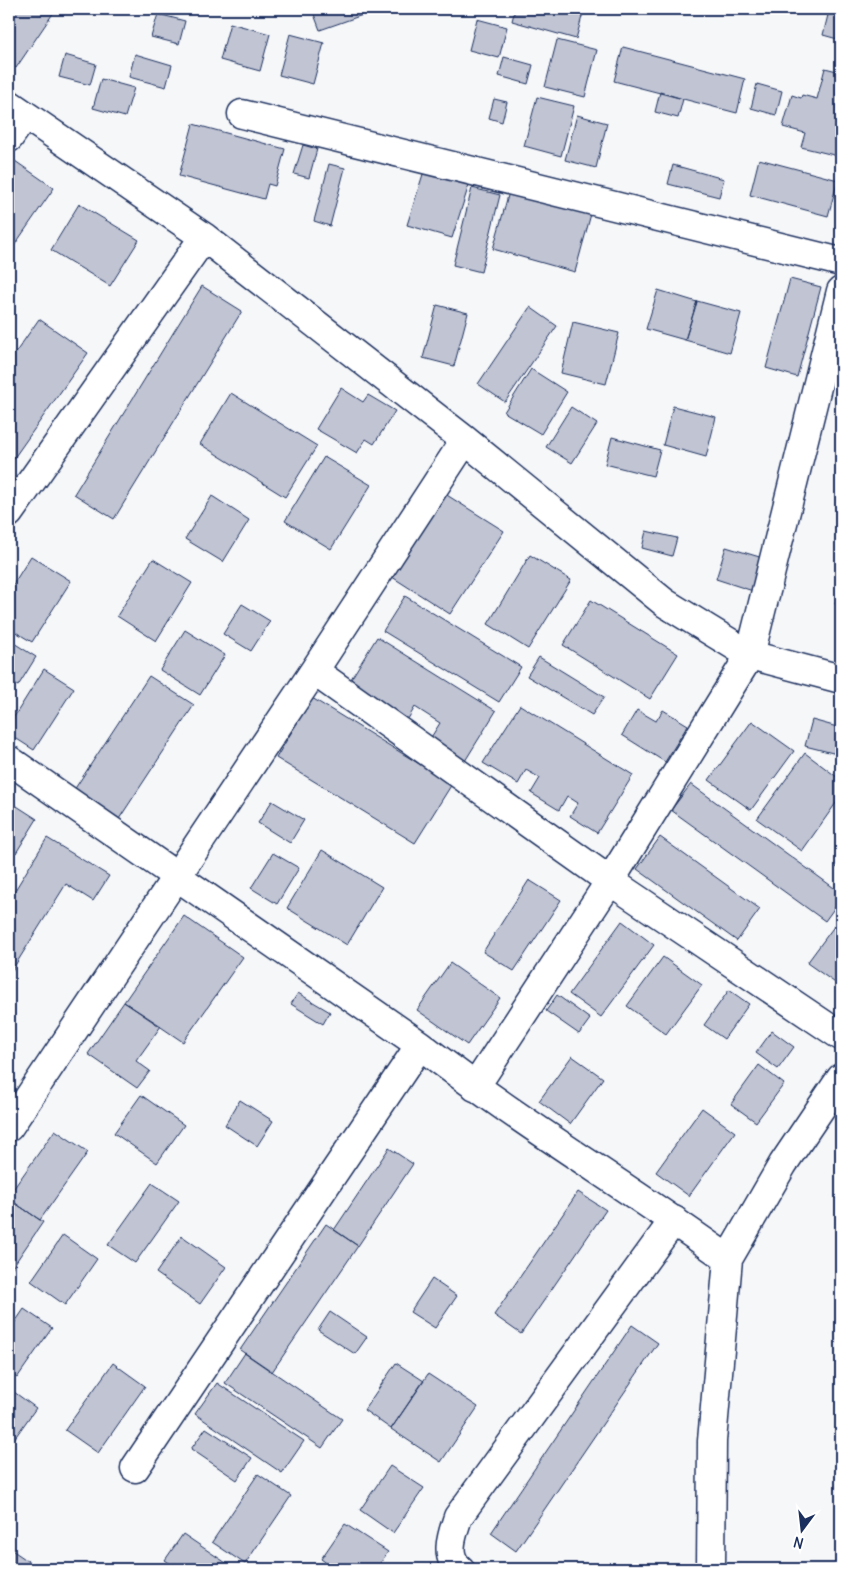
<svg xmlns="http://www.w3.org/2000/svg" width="850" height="1578" viewBox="0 0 850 1578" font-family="Delius,sans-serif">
	<rect width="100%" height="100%" fill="#f6f7f9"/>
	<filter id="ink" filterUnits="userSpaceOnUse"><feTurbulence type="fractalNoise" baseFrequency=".02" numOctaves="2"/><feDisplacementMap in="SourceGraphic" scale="10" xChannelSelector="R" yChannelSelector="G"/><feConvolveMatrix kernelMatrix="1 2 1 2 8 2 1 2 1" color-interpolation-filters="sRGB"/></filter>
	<g filter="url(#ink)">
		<path fill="#c0c4d3" stroke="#1b2f5e" d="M 9,9 L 56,9 L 16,68 L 9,64 Z
			M 114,9 L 132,9 L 130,13 Z
			M 312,9 L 369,9 L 371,12 L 320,30 Z
			M 515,9 L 584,9 L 576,39 L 512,21 Z
			M 812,9 L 841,9 L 841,40 L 823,35 L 828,15 Z
			M 158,14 L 185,21 L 179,44 L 151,37 Z
			M 477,19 L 507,27 L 499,58 L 469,50 Z
			M 230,23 L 270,34 L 260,71 L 220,60 Z
			M 290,34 L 324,43 L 313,84 L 279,75 Z
			M 557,40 L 597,50 L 585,97 L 545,87 Z
			M 623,47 L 745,79 L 737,113 L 614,81 Z
			M 135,54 L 172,65 L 166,87 L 129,77 Z
			M 65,55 L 96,64 L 90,85 L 59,77 Z
			M 504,57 L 533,65 L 528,84 L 499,76 Z
			M 825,68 L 841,72 L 841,142 L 838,156 L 801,147 L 805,133 L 783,127 L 792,95 L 801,98 L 802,95 L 817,99 Z
			M 101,79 L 134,88 L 125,117 L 93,108 Z
			M 757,84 L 782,91 L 776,115 L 751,108 Z
			M 660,92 L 683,99 L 678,118 L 655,112 Z
			M 537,97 L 574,106 L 561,156 L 524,146 Z
			M 494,99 L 507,102 L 502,122 L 489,118 Z
			M 577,115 L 607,123 L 596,168 L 565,160 Z
			M 193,124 L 285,149 L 275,186 L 268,184 L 264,199 L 179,176 Z
			M 303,145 L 317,149 L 309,178 L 294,174 Z
			M 759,159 L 838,180 L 828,216 L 750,195 Z
			M 15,161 L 54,188 L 9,253 L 9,171 Z
			M 329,164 L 345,168 L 330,226 L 314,221 Z
			M 673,165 L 724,179 L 719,197 L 668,184 Z
			M 424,171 L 469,185 L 452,238 L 407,225 Z
			M 472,188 L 500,195 L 481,272 L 453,265 Z
			M 509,192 L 591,214 L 575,272 L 493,249 Z
			M 79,204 L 139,240 L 110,286 L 51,250 Z
			M 790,279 L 821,287 L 797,377 L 766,368 Z
			M 202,286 L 242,311 L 114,519 L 74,494 Z
			M 658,290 L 697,302 L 685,340 L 646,329 Z
			M 697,301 L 741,313 L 730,353 L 685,340 Z
			M 437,305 L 468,313 L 454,366 L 423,358 Z
			M 530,307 L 557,326 L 505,402 L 478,384 Z
			M 39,319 L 88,353 L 9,465 L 9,362 Z
			M 573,322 L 619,333 L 606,384 L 561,373 Z
			M 841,357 L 841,379 L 836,377 Z
			M 531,369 L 567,392 L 541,434 L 504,412 Z
			M 341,388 L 363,402 L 368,395 L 395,411 L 374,444 L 366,439 L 357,453 L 316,429 Z
			M 231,393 L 317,446 L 285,497 L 200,444 Z
			M 673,406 L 716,417 L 706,457 L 663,445 Z
			M 571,407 L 597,424 L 572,463 L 546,447 Z
			M 612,437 L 660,450 L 653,476 L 605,464 Z
			M 324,457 L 371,485 L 331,549 L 285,521 Z
			M 442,492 L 504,531 L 450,614 L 389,575 Z
			M 212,496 L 249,520 L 223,562 L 185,539 Z
			M 646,531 L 677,538 L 672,556 L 642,548 Z
			M 726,547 L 763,558 L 753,591 L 716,579 Z
			M 530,555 L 571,580 L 528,649 L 488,624 Z
			M 31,556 L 71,581 L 32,642 L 9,628 L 9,591 Z
			M 153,559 L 192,583 L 156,641 L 117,616 Z
			M 841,578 L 841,605 L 835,604 Z
			M 405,596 L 521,667 L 499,702 L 383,631 Z
			M 591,600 L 678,654 L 650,699 L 563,645 Z
			M 242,604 L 270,621 L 251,651 L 223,634 Z
			M 185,630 L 225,655 L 200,695 L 160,670 Z
			M 377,637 L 496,711 L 465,761 L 430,739 L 440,723 L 415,707 L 405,724 L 346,687 Z
			M 9,640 L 36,657 L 18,686 L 9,681 Z
			M 539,657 L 604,697 L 592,715 L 527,676 Z
			M 44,669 L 74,688 L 34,750 L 9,734 L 9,725 Z
			M 149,676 L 194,705 L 119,819 L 74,790 Z
			M 312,698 L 452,784 L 415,843 L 276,758 Z
			M 520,705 L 633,775 L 597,833 L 570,816 L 578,803 L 567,796 L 559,810 L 531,793 L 540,778 L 526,770 L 518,784 L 483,763 Z
			M 637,710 L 656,721 L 663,710 L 688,725 L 665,762 L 622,735 Z
			M 812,720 L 841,728 L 841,755 L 805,746 Z
			M 752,721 L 794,751 L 751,810 L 709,780 Z
			M 805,753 L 841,780 L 841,796 L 802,851 L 757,819 Z
			M 691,784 L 841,893 L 841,899 L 825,921 L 671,810 Z
			M 9,801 L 37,819 L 16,853 L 9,849 Z
			M 272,801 L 304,820 L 290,843 L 258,823 Z
			M 660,837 L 760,909 L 737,941 L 637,869 Z
			M 47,838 L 109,876 L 93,901 L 66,884 L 9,975 L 9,900 Z
			M 322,850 L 382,887 L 347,945 L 287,908 Z
			M 273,853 L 299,868 L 277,904 L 251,888 Z
			M 841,861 L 841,871 L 836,867 Z
			M 529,880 L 561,900 L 514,971 L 483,952 Z
			M 184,916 L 243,957 L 183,1042 L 124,1002 Z
			M 841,917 L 841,987 L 807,963 Z
			M 622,921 L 654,945 L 601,1017 L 569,994 Z
			M 663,957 L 702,985 L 666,1034 L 627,1006 Z
			M 450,963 L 500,998 L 467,1045 L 417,1010 Z
			M 729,990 L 749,1004 L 724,1039 L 704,1025 Z
			M 298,993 L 330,1012 L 323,1024 L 291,1004 Z
			M 557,995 L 590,1019 L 579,1034 L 546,1011 Z
			M 124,1002 L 161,1026 L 136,1061 L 150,1071 L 137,1088 L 88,1054 Z
			M 772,1031 L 794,1047 L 778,1069 L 756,1053 Z
			M 572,1056 L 603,1078 L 570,1124 L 539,1101 Z
			M 759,1065 L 784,1084 L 756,1122 L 731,1104 Z
			M 141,1095 L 184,1125 L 157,1163 L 114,1133 Z
			M 240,1100 L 273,1121 L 257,1146 L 225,1125 Z
			M 702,1108 L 735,1132 L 689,1196 L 656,1172 Z
			M 55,1130 L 88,1152 L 40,1220 L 9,1199 L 9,1195 Z
			M 389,1148 L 413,1164 L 358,1246 L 334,1230 Z
			M 152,1183 L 179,1201 L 135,1263 L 108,1245 Z
			M 578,1192 L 606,1210 L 521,1334 L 494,1315 Z
			M 9,1199 L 43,1222 L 9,1272 Z
			M 326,1224 L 358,1246 L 272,1372 L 240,1350 Z
			M 63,1235 L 97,1259 L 65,1305 L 31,1281 Z
			M 182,1236 L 226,1267 L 200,1304 L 156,1273 Z
			M 432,1279 L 457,1296 L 435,1328 L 410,1312 Z
			M 24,1309 L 52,1328 L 17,1378 L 9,1372 L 9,1331 Z
			M 330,1312 L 367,1337 L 355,1354 L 318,1330 Z
			M 632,1325 L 658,1343 L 516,1551 L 491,1533 Z
			M 245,1353 L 342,1419 L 322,1448 L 225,1383 Z
			M 113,1363 L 145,1386 L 98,1453 L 65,1430 Z
			M 396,1363 L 424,1381 L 391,1429 L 364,1410 Z
			M 428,1374 L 478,1407 L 441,1462 L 391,1429 Z
			M 217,1383 L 304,1441 L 282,1473 L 195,1414 Z
			M 14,1392 L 36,1408 L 14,1439 L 9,1435 L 9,1399 Z
			M 206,1428 L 252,1458 L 237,1480 L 191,1449 Z
			M 390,1466 L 424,1488 L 393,1533 L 360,1510 Z
			M 258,1474 L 291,1496 L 245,1564 L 212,1542 Z
			M 345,1524 L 388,1552 L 376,1569 L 335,1569 L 321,1559 Z
			M 183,1534 L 235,1569 L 178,1569 L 165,1560 Z
			M 9,1548 L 31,1563 L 26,1569 L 9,1569 Z"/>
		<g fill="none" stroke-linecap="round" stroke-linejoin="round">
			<g stroke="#1b2f5e" stroke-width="31">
				<path id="street" d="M 9,104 L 204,237 L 465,440 L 665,603 L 750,655 L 841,679
					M 242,114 L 841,262
					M 9,138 L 25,115
					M 9,513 L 204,237
					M 314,671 L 610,881 L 841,1036
					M 9,760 L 420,1045 C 519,1122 627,1186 728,1259
					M 475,1087 L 610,881 L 750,655 L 841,291
					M 9,1127 L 314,671 L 465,440
					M 135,1468 L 420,1045
					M 460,1569 C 443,1556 453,1533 458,1517 L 674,1220
					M 711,1569 L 712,1441 L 728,1259 L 783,1164 L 841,1078"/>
			</g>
			<use href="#street" stroke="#fff" stroke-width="28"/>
		</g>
	</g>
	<rect width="850" height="1578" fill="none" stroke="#fff" stroke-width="30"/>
	<rect x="15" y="15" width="820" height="1548" fill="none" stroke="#1b2f5e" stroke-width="2" filter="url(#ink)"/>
	<g transform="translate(802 1530) rotate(195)" stroke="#ffffff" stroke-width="4" paint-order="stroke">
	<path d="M0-4L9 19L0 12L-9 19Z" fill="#1b2f5e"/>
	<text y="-8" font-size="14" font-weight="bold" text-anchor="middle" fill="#1b2f5e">N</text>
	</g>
</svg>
